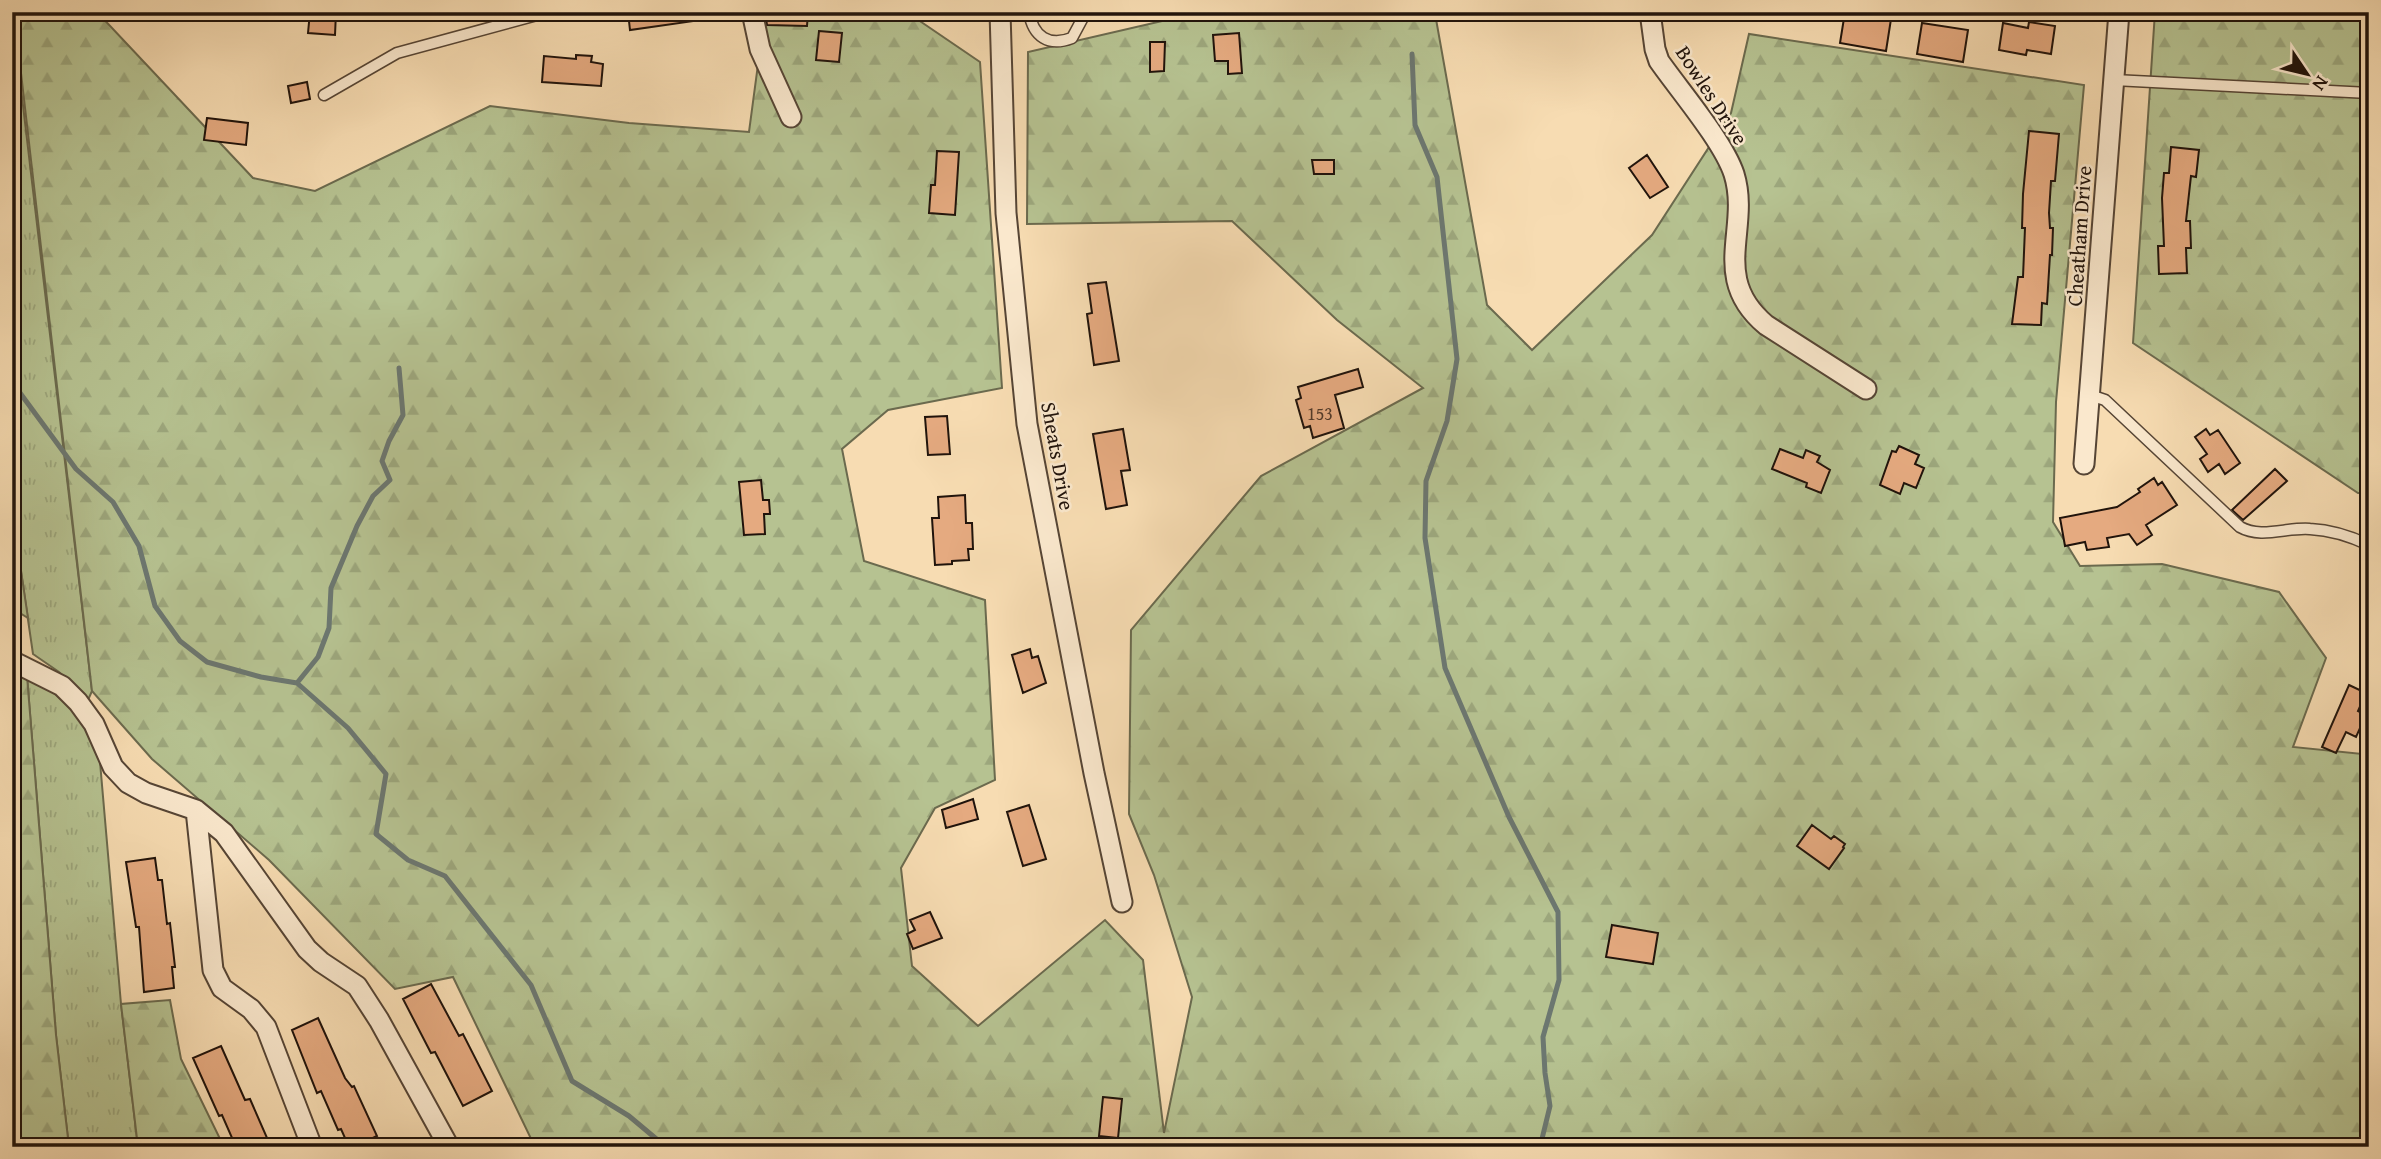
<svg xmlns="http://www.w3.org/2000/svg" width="2381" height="1159" viewBox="0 0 2381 1159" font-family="'Gentium Book Plus',serif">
	<defs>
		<pattern id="grass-tufts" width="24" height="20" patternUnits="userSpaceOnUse" patternTransform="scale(1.75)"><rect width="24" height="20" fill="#b6c291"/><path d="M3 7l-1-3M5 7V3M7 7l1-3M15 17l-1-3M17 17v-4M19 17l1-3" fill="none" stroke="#9ca67c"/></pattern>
		<pattern id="forest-firs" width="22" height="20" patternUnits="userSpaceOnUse" patternTransform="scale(1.75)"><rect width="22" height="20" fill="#b6c291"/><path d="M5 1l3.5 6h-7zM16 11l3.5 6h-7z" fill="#9ca67c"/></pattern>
	</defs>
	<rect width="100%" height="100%" fill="#f7dcb2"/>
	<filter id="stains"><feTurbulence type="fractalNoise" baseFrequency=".00286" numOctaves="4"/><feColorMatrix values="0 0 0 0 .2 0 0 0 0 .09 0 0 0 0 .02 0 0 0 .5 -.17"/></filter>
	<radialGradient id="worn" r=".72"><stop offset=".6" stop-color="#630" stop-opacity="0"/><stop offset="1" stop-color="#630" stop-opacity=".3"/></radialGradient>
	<path fill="url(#grass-tufts)" stroke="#6b6a4e" stroke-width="2" d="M 12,12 L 92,691 L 88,700 L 59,672 L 33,654 L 12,510 Z
		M 27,676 C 64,694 88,723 100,762 L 121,1004 L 138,1147 L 69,1147 L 56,1035 Z"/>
	<path fill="url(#forest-firs)" stroke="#6b6a4e" stroke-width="2" d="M 14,12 L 97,12 L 253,178 L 315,191 L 490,106 L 629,123 L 749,132 L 765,12 L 911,12 L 911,15 L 980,62 L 1002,388 L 888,410 L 842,449 L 864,561 L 985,600 L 995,780 L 935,808 L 901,868 L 912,966 L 978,1026 L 1105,920 L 1143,960 L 1164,1133 L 1192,997 L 1154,875 L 1129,814 L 1131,630 L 1261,476 L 1423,388 L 1337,320 L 1232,221 L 1027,224 L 1028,52 L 1201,12 L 1270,12 L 1436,19 L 1487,305 L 1532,350 L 1652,235 L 1731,113 L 1749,34 L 2084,85 L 2056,402 L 2053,522 L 2080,566 L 2162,564 L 2279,592 L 2326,658 L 2293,747 L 2362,754 L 2369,744 L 2369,1147 L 535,1147 L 453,977 L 395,989 L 269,860 L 152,759 L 92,691 Z
		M 2155,12 L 2276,12 L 2369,18 L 2369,493 L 2358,493 L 2133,343 Z
		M 12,510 L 28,618 L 12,608 Z
		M 12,671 L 27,676 L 56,1035 L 69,1147 L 12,1147 L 12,939 L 15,933 L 12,919 Z
		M 170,1000 L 181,1059 L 224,1147 L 138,1147 L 121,1004 Z"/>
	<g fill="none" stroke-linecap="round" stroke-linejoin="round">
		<path stroke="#6c7770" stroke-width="5" d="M 1412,54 L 1415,125 L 1437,177 L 1457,359 L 1447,421 L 1426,481 L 1425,538 L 1445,668 L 1509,817 L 1558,912 L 1559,980 L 1543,1037 L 1545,1073 L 1550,1106 L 1540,1147
			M 12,382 L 76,469 L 113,502 L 139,546 L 155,606 L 180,641 L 207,662 L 261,677 L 297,683 L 348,728 L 386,774 L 376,834 L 408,860 L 445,876 L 531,985 L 572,1081 L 629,1116 L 666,1147
			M 297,683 L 318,657 L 329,628 L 331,588 L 357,526 L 373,496 L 390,480 L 382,461 L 389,441 L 403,415 L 399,368"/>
	</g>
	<path fill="#e5aa80" stroke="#20130b" stroke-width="2" d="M 310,12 L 336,12 L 335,35 L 308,33 Z
		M 628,12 L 694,12 L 694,21 L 630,30 Z
		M 765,12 L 808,12 L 807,26 L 767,25 Z
		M 1845,12 L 1891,19 L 1886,51 L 1840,43 Z
		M 2029,22 L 2055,26 L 2051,54 L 2027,50 L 2026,55 L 1999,50 L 2003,23 L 2028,28 Z
		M 1922,23 L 1968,30 L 1963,62 L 1917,54 Z
		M 819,31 L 842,33 L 839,62 L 816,60 Z
		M 1239,33 L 1242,73 L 1228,74 L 1228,61 L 1215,61 L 1213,35 Z
		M 1150,42 L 1165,42 L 1164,71 L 1150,72 Z
		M 576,55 L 592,56 L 591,62 L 603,64 L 601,86 L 542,82 L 544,56 L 576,59 Z
		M 307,82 L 310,99 L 291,103 L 288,86 Z
		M 207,118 L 248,123 L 246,145 L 204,140 Z
		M 2029,131 L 2059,134 L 2055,181 L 2051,181 L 2049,213 L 2050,228 L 2053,228 L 2052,255 L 2050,255 L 2047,304 L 2042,303 L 2041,325 L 2012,324 L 2018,277 L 2023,277 L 2025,228 L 2022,228 L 2023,194 Z
		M 2171,147 L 2199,150 L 2196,177 L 2191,176 L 2186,221 L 2190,221 L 2191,248 L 2186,248 L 2187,273 L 2159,274 L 2158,246 L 2164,246 L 2162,198 L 2164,173 L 2169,173 Z
		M 937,151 L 959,152 L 955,215 L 929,213 L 931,185 L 935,185 Z
		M 1647,155 L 1668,187 L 1650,198 L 1629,168 Z
		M 1312,160 L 1334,160 L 1334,174 L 1314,174 Z
		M 1106,282 L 1119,361 L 1094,365 L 1087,314 L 1092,313 L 1088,284 Z
		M 1358,369 L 1363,387 L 1335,395 L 1344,428 L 1313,438 L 1310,426 L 1304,428 L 1296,400 L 1301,398 L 1298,387 Z
		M 947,416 L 950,454 L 928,455 L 925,417 Z
		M 1123,429 L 1130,470 L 1121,471 L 1127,505 L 1106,509 L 1093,434 Z
		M 2206,429 L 2210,435 L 2218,430 L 2240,463 L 2225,474 L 2219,464 L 2208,472 L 2200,459 L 2207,454 L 2195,437 Z
		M 1899,446 L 1919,455 L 1915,464 L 1924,468 L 1916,488 L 1904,483 L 1900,494 L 1880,485 L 1892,451 L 1896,452 Z
		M 1780,449 L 1803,458 L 1806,450 L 1820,456 L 1817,462 L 1830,470 L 1821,493 L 1806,487 L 1807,483 L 1772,469 Z
		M 2275,469 L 2287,481 L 2243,520 L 2232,510 Z
		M 2154,478 L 2158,485 L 2162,482 L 2177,505 L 2146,525 L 2152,535 L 2137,545 L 2129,534 L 2107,538 L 2109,547 L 2087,550 L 2085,542 L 2065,546 L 2060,518 L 2117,507 L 2140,492 L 2138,489 Z
		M 761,480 L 763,500 L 769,500 L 770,514 L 764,514 L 765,534 L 744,535 L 739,482 Z
		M 965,495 L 966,523 L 972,523 L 973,549 L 968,549 L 969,560 L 952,561 L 952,564 L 935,565 L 932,518 L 939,518 L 938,497 Z
		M 1030,649 L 1032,658 L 1038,656 L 1046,683 L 1023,693 L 1012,655 Z
		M 2349,685 L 2366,693 L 2358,711 L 2366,715 L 2356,737 L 2346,732 L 2336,753 L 2322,747 Z
		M 973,799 L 978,819 L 946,828 L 942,810 Z
		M 1029,805 L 1046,859 L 1023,866 L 1007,812 Z
		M 1812,825 L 1831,839 L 1834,836 L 1845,844 L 1843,847 L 1844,848 L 1829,869 L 1797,846 Z
		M 155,858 L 158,880 L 162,880 L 167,924 L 170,923 L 175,967 L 172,967 L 174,988 L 144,992 L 139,927 L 136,927 L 126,862 Z
		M 930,912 L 942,938 L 913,949 L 907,934 L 915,930 L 910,920 Z
		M 1612,925 L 1658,933 L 1653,964 L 1606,957 Z
		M 431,984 L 459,1036 L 463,1034 L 492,1091 L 463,1106 L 435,1052 L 431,1053 L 403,999 Z
		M 318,1018 L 345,1078 L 352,1087 L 354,1086 L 377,1136 L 354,1147 L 349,1147 L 341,1129 L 338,1130 L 321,1091 L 317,1093 L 292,1030 Z
		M 221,1046 L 245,1100 L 250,1099 L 271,1147 L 236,1147 L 222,1115 L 219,1116 L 193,1058 Z
		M 1103,1097 L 1122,1099 L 1118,1138 L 1099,1136 Z"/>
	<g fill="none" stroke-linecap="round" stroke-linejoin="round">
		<g stroke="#564535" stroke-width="13">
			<path id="lane" d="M 1029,12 C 1033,37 1049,47 1072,38 L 1086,12
				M 2114,80 L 2369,93
				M 324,95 L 397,53 L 548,12
				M 2090,395 L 2105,400 L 2240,527 C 2261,539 2287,527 2310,529 C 2331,530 2350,536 2369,545"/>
		</g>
		<g stroke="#564535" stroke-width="23">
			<path id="street" d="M 752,12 L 760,49 L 791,117
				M 1000,12 L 1006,213 L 1027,424 L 1094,773 L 1122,902
				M 1650,12 L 1655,49 L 1659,61 C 1680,91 1723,141 1734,174 C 1751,229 1709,277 1766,325 L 1866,389
				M 2084,464 L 2119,12
				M 12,661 L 62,686 L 78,702 L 94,724 L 113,767 L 128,783 L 146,793 L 196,810 L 224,833 L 307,949 L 321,962 L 357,986 L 379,1020 L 449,1147
				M 196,810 L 213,970 L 222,988 L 251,1009 L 266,1027 L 312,1147"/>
		</g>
		<use href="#lane" stroke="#fae8cd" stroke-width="10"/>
		<use href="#street" stroke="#fae8cd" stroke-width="19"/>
	</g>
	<g text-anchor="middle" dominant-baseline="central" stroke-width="5" stroke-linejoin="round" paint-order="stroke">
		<g font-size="18" fill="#513928">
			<text x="1320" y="413">153</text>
		</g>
		<g font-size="21" fill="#20130b" stroke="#fae8cd">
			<text transform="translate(1712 95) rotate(57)">Bowles Drive</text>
			<text transform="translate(2079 236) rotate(-86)">Cheatham Drive</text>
			<text transform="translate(1058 456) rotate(80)">Sheats Drive</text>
		</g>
	</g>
	<rect width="2381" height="1159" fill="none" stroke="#f7dcb2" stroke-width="42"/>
	<rect x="14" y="14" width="2353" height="1131" fill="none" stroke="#20130b" stroke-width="3.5"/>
	<rect x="21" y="21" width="2339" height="1117" fill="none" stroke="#20130b" stroke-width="2"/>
	<g transform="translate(2307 74) rotate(125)" stroke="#fae8cd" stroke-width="5" paint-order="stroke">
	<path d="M0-5L12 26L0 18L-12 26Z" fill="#20130b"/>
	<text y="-10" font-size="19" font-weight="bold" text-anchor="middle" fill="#20130b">N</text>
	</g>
	<rect width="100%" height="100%" filter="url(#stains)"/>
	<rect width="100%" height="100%" fill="url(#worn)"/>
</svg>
